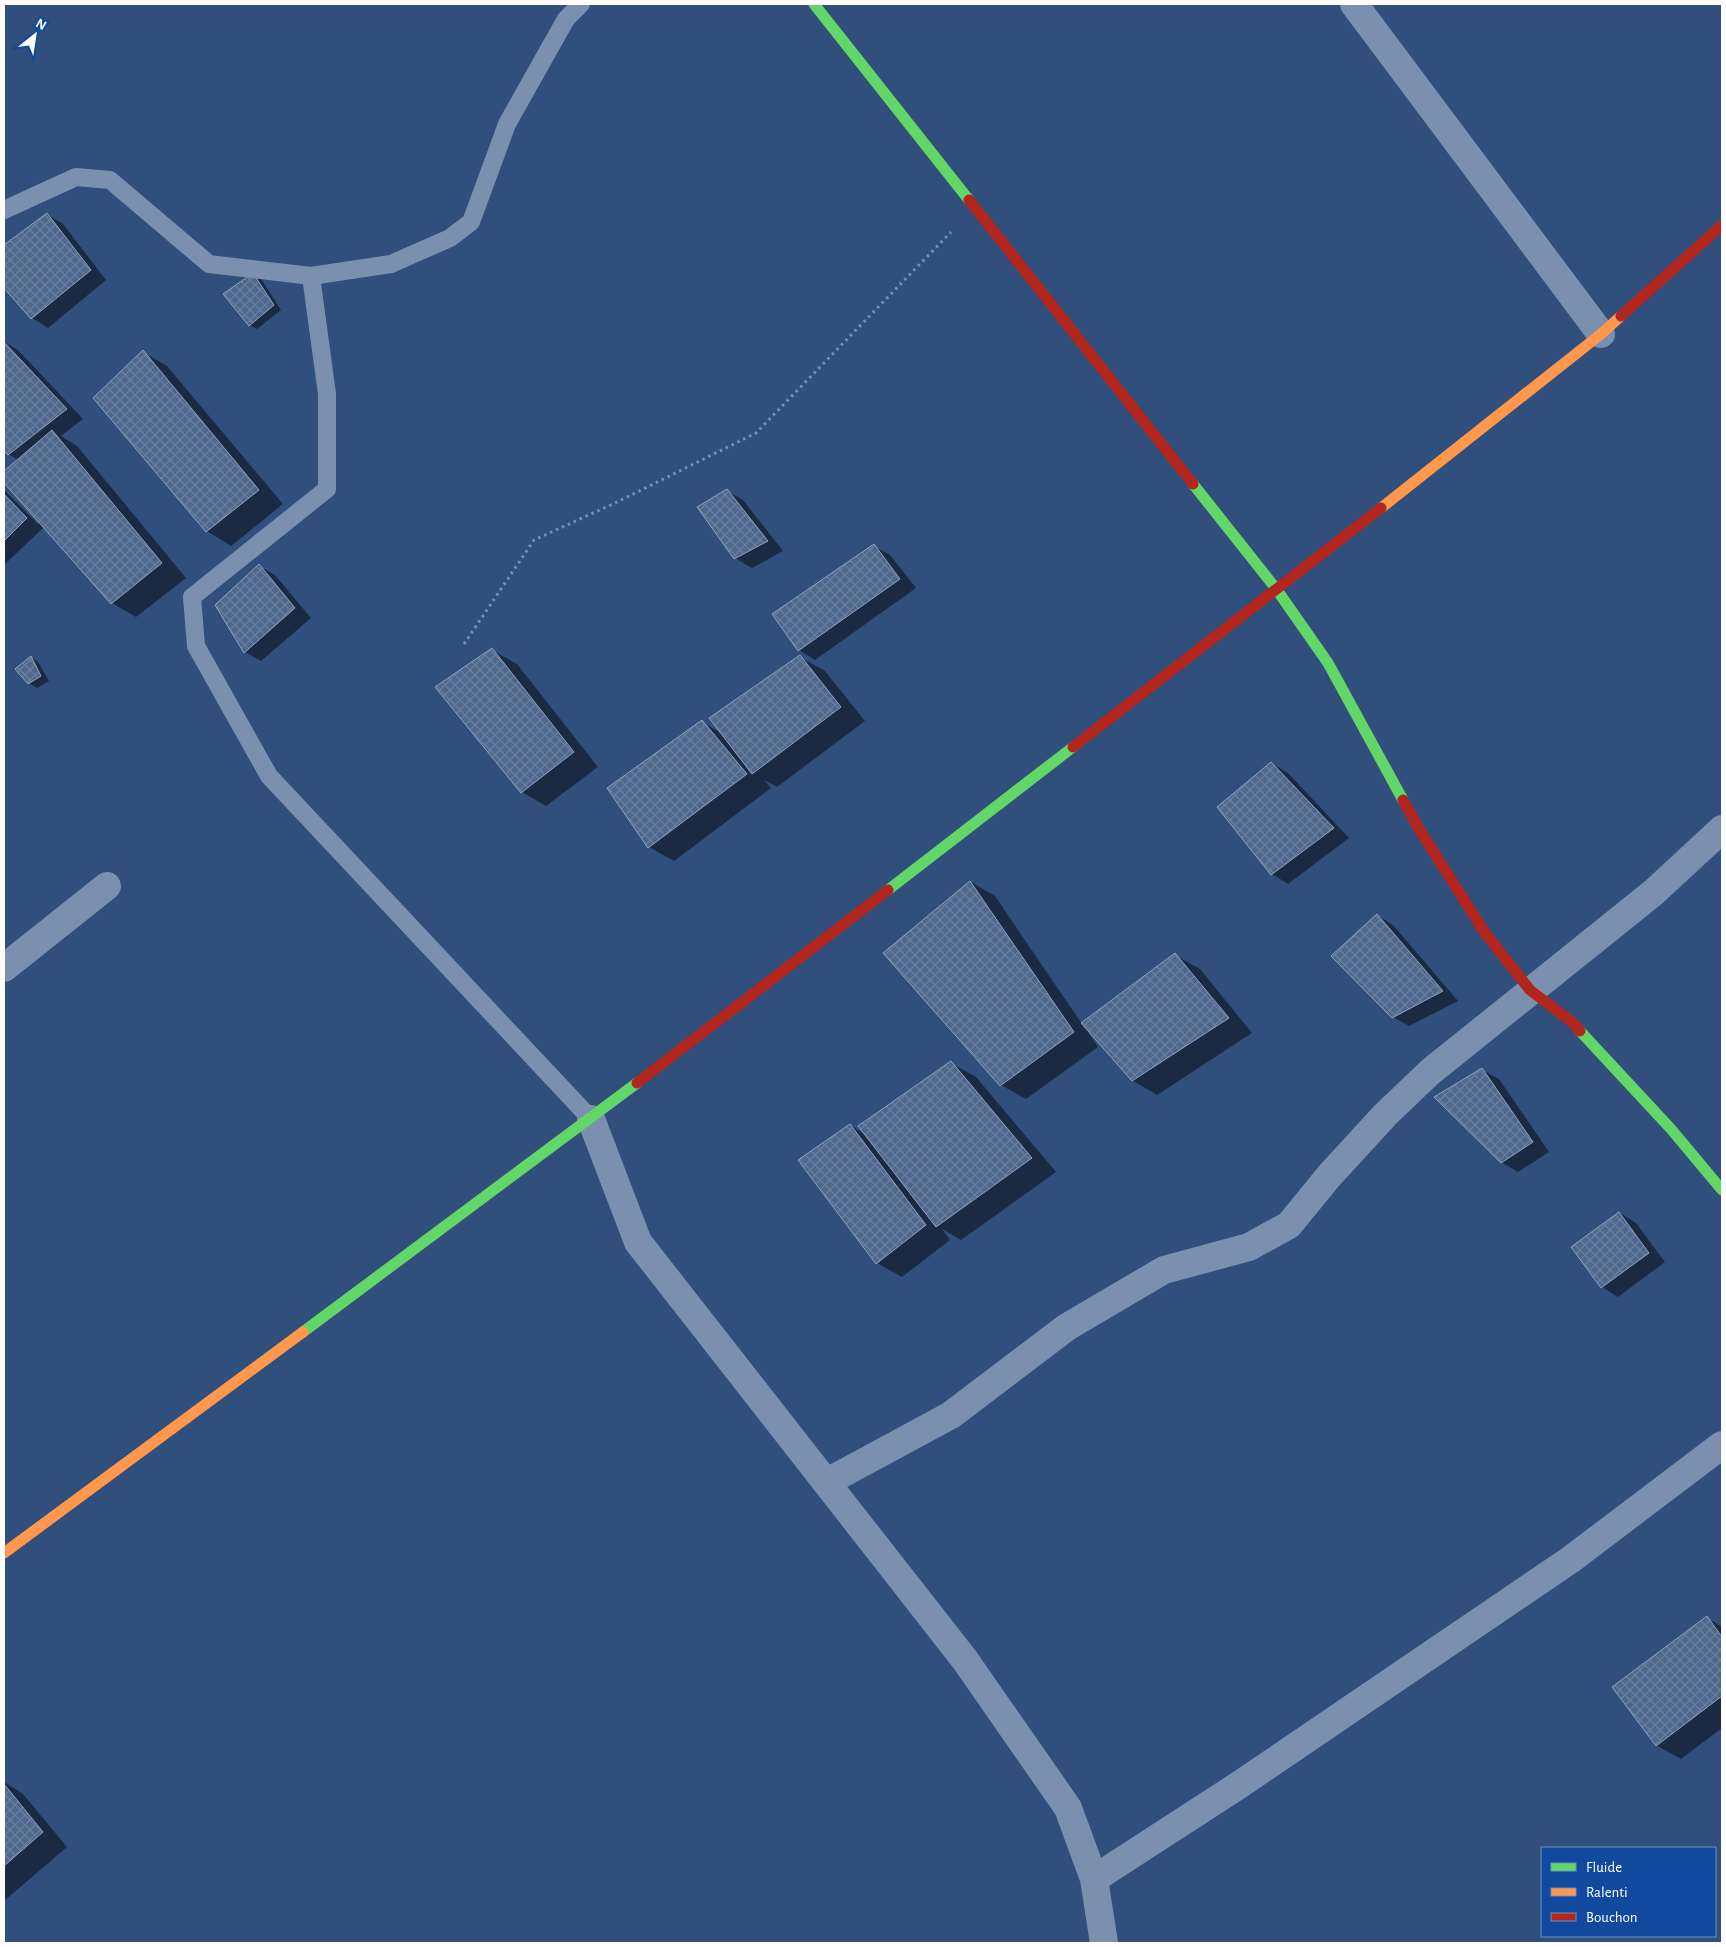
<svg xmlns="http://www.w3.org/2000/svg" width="1726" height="1947" viewBox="0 0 1726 1947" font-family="'Alegreya Sans',sans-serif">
	<defs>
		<pattern id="building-cross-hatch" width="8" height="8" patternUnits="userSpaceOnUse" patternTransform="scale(1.25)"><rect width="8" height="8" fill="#4e678c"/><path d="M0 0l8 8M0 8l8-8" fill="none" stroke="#697e9d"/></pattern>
	</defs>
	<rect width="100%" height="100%" fill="#304f7d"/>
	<path fill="#0007" d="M 47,214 L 63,224 L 106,280 L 48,328 L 32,318 L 4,286 L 4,246 Z
		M 254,275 L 261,279 L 281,310 L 257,329 L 249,325 Z
		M 4,342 L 18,350 L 83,419 L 61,436 L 77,446 L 186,578 L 136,617 L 112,603 L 44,527 L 4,565 L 4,490 L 38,524 L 40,522 L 4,481 L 4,472 L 18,460 L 8,454 L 4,449 Z
		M 143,352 L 167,366 L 283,504 L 231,546 L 207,531 Z
		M 727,491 L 743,500 L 783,551 L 752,568 L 735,558 L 699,508 Z
		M 874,546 L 890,555 L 916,588 L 815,660 L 799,650 Z
		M 259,566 L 275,575 L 311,618 L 261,661 L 245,652 Z
		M 492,650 L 517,664 L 598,767 L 546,806 L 522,792 Z
		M 31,657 L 38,662 L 49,681 L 37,688 L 29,683 Z
		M 800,657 L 825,671 L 865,721 L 777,787 L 764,780 L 771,788 L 674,861 L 649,847 L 702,722 L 723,734 Z
		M 1271,763 L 1288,773 L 1349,838 L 1288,884 L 1272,874 L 1218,807 Z
		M 971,882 L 995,896 L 1082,1024 L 1175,955 L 1200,969 L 1252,1033 L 1157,1095 L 1132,1080 L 1090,1031 L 1088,1032 L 1098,1047 L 1026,1099 L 1001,1085 Z
		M 1377,915 L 1393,925 L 1458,1001 L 1409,1026 L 1393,1017 Z
		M 951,1063 L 976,1077 L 1056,1172 L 961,1240 L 942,1229 L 950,1240 L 902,1277 L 877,1263 L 850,1125 L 866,1135 Z
		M 1482,1070 L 1499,1079 L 1549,1152 L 1518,1172 L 1501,1162 Z
		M 1620,1213 L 1636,1223 L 1665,1262 L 1618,1297 L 1602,1287 Z
		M 1707,1618 L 1722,1627 L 1722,1728 L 1681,1759 L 1656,1745 Z
		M 4,1782 L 23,1794 L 67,1847 L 4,1901 Z"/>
	<path fill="url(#building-cross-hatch)" stroke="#90a2bb" d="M 47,213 L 91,270 L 31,319 L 4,288 L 4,245 Z
		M 253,273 L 274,305 L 249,326 L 223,294 Z
		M 4,342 L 67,409 L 8,455 L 4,451 Z
		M 143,350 L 259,490 L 206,532 L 93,398 Z
		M 52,430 L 162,563 L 111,604 L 4,483 L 4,471 Z
		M 727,489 L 768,541 L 734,559 L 697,507 Z
		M 4,494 L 27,518 L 4,541 Z
		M 874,544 L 900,579 L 798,651 L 772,614 Z
		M 259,564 L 295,608 L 244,653 L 215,605 Z
		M 492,648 L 574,752 L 521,793 L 435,687 Z
		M 800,655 L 841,707 L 752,774 L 709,718 Z
		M 31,656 L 41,676 L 28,684 L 15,669 Z
		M 702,720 L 747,774 L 648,848 L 607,788 Z
		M 1271,762 L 1334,828 L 1271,875 L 1217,807 Z
		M 970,881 L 1074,1032 L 1000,1086 L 883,953 Z
		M 1377,914 L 1443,991 L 1392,1018 L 1331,956 Z
		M 1175,953 L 1229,1018 L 1132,1081 L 1081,1023 Z
		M 951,1061 L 1032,1158 L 936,1227 L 858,1126 Z
		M 1482,1068 L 1533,1142 L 1501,1163 L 1434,1097 Z
		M 850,1124 L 926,1225 L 876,1264 L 798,1160 Z
		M 1619,1212 L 1649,1253 L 1601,1288 L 1571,1247 Z
		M 1707,1616 L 1722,1637 L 1722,1696 L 1656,1746 L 1612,1687 Z
		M 4,1784 L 43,1832 L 4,1866 Z"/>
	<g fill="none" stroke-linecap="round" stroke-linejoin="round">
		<path stroke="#7b90ae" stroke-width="3" stroke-dasharray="2.5 4" stroke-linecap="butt" d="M 464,644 L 534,540 L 615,503 L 756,433 L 951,232"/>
		<path stroke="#7b90ae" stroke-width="18" d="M 4,210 L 76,177 L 110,180 L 209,264 L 311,276 L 391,264 L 450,238 L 471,222 L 507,124 L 566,19 L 581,4
			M 311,276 L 327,394 L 327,489 L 192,597 L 196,646 L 269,776 L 591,1119"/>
		<path stroke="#7b90ae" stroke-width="28" d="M 1354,4 L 1601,334
			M 4,968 L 107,886
			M 591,1119 L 638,1242 L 965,1660 L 1068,1808 L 1094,1879 L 1104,1943
			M 827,1482 L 951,1415 L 1067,1327 L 1164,1270 L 1249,1247 L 1289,1225 L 1329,1176 L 1385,1115 L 1430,1072 L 1654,892 L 1722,829
			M 1094,1879 L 1239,1785 L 1570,1560 L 1722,1445"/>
		<path stroke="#63d668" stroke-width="11" d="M 814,4 L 969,200
			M 1193,484 L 1277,590 L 1328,663 L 1403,800
			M 888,890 L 1073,747
			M 1580,1031 L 1671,1129 L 1722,1190
			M 303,1332 L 637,1083"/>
		<path stroke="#ff974d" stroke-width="11" d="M 1381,508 L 1601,334 L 1621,316
			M 4,1553 L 303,1332"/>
		<path stroke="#b3261e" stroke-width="11" d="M 969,200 L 1193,484
			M 1621,316 L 1722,225
			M 1073,747 L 1381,508
			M 1403,800 L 1419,829 L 1485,933 L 1530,990 L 1572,1022 L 1580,1031
			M 637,1083 L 888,890"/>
	</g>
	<rect width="1726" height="1947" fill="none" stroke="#ffffff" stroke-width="10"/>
	<rect x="1541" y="1847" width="175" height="90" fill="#10499d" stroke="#7092c4"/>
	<rect x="1551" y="1863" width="25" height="8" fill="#63d668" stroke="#7092c4"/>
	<text x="1586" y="1872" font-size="15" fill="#ffffff">Fluide</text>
	<rect x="1551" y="1888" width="25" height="8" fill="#ff974d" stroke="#7092c4"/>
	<text x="1586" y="1897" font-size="15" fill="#ffffff">Ralenti</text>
	<rect x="1551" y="1913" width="25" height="8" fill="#b3261e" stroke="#7092c4"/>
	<text x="1586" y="1922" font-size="15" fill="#ffffff">Bouchon</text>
	<g transform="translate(35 35) rotate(30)" stroke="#10499d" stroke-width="4" paint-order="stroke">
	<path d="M0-4L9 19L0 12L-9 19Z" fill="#ffffff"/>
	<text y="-8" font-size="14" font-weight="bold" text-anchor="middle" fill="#ffffff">N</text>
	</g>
</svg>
